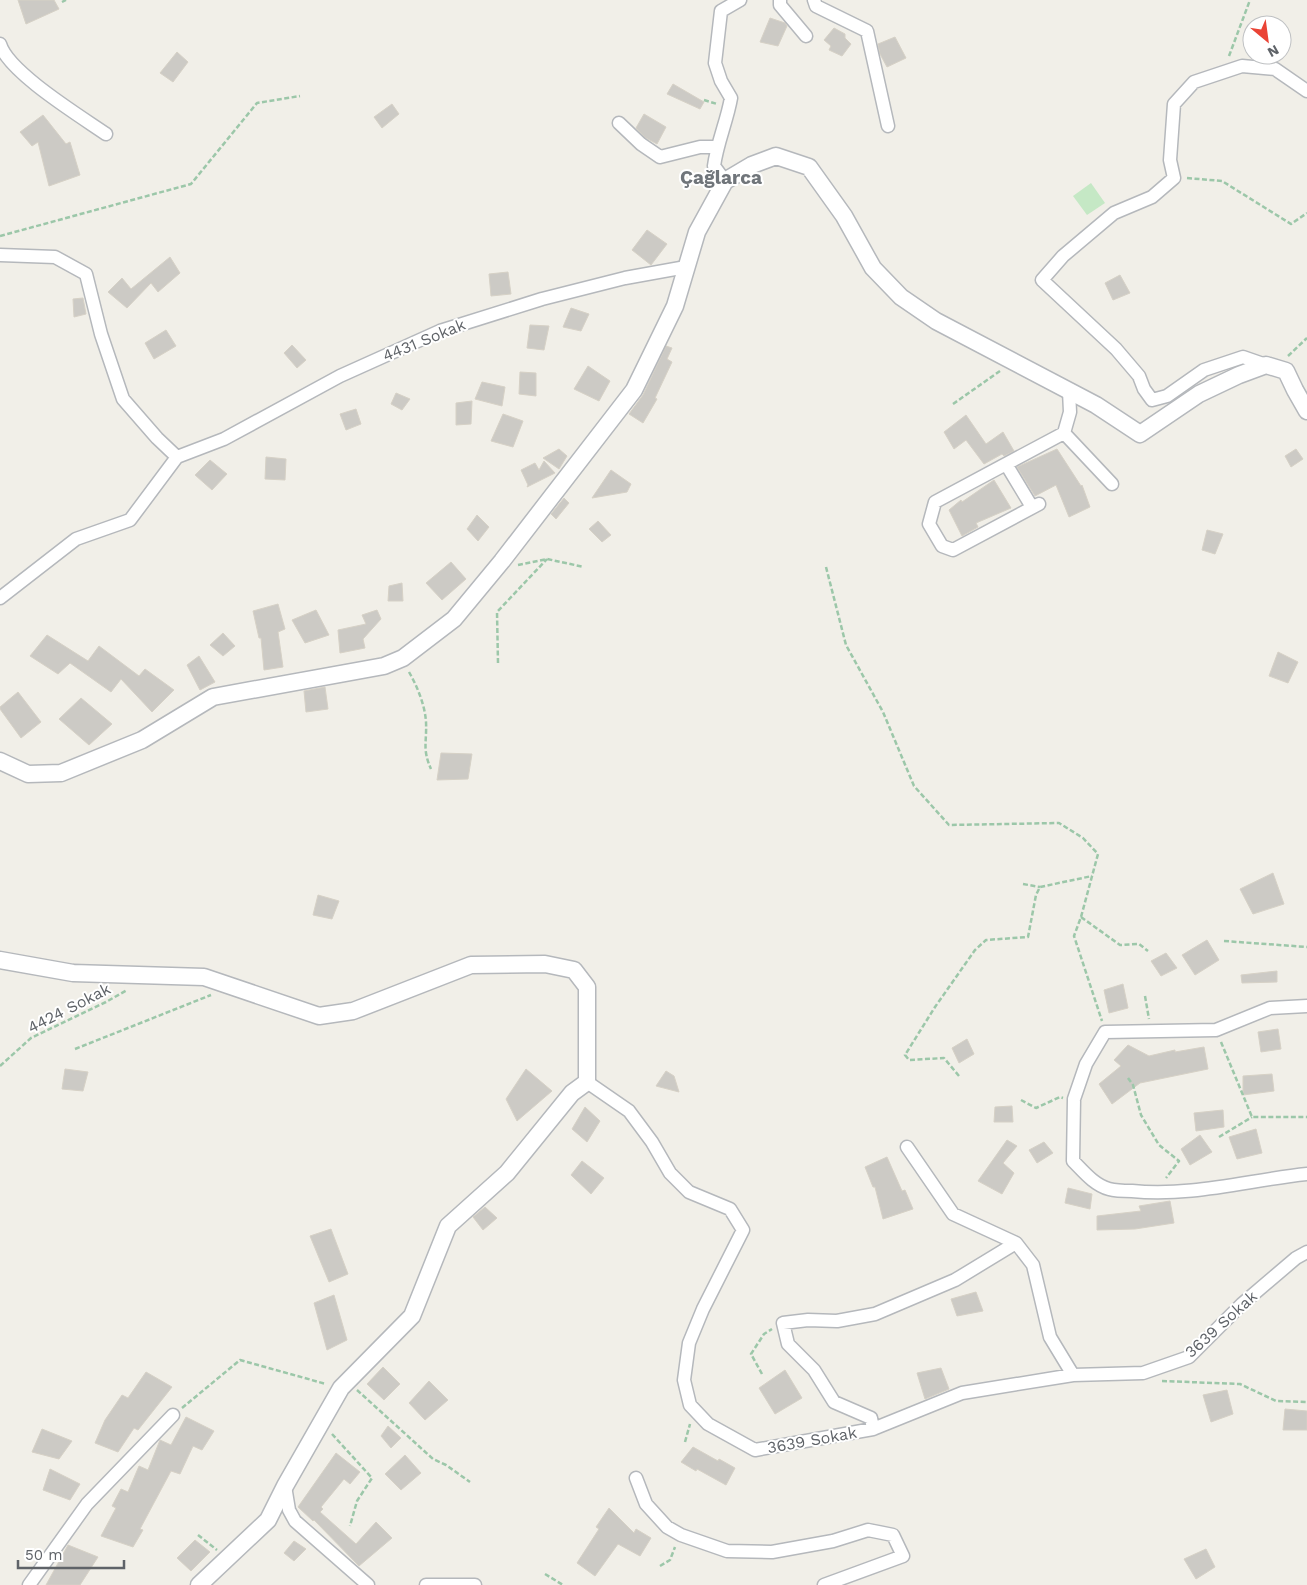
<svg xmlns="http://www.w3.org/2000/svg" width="1307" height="1585" viewBox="0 0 1307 1585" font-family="'Work Sans',sans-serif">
	<rect width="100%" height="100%" fill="#f1efe8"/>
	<path fill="#c5e8c5" d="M 1091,183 L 1105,203 L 1087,215 L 1073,196 Z"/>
	<path fill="#cccac5" stroke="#d6d1c6" d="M 18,0 L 54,0 L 59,9 L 26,24 Z
		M 770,18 L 785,23 L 787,26 L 778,46 L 760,42 Z
		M 834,28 L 845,34 L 845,38 L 851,44 L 842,56 L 829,50 L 831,46 L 824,40 Z
		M 895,37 L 906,58 L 887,67 L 880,54 L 878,44 Z
		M 177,52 L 188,62 L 173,82 L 160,73 Z
		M 673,84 L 704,102 L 700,109 L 667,94 Z
		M 392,104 L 399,114 L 382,128 L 374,117 Z
		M 644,114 L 666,127 L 657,144 L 646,138 L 636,128 Z
		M 43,115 L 66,144 L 70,142 L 80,175 L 49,186 L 38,142 L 32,146 L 20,132 Z
		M 647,230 L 667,244 L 651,265 L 632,250 Z
		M 170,257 L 180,273 L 158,292 L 151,283 L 127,308 L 108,292 L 122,278 L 131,289 Z
		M 508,272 L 511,294 L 491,296 L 489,274 Z
		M 1120,275 L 1130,293 L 1113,300 L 1105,283 Z
		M 83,298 L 86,314 L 74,317 L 73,299 Z
		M 571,308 L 589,314 L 581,331 L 563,327 Z
		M 530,325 L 549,326 L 544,350 L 527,348 Z
		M 166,330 L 176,346 L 154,359 L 145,343 Z
		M 292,345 L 306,360 L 297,368 L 284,353 Z
		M 666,346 L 672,348 L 667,359 L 672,362 L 655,398 L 657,399 L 643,423 L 629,414 L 643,395 Z
		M 588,366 L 610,381 L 599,401 L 574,389 Z
		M 520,372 L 536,373 L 536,396 L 519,394 Z
		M 482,382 L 505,387 L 502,406 L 475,399 Z
		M 396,393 L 410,399 L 402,410 L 391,404 Z
		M 472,401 L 471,424 L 456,425 L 456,403 Z
		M 356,409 L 361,424 L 346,430 L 340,414 Z
		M 503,414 L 523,421 L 513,447 L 491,441 Z
		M 966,415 L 986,444 L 1003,432 L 1014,451 L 1004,456 L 1002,454 L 984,464 L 966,440 L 954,449 L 944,432 Z
		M 559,449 L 567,456 L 559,469 L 543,458 Z
		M 1057,449 L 1081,486 L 1082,485 L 1090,507 L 1069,517 L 1056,485 L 1035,496 L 1017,467 Z
		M 1296,449 L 1303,459 L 1291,467 L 1285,456 Z
		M 266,457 L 286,459 L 285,480 L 265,479 Z
		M 210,460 L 227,474 L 212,490 L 195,475 Z
		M 544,461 L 555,473 L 527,487 L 528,485 L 521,470 L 535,463 L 539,470 Z
		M 611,470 L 631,484 L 627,492 L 592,498 Z
		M 994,480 L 1011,508 L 976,523 L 978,527 L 962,536 L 949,510 L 961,500 L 962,502 Z
		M 564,498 L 569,503 L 556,519 L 551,514 Z
		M 477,515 L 489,527 L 478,541 L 467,529 Z
		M 598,521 L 611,535 L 602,542 L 589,529 Z
		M 1207,530 L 1223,534 L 1215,554 L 1202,550 Z
		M 451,562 L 466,579 L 442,600 L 426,583 Z
		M 402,583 L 403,601 L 388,601 L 389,586 Z
		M 278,604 L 285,629 L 278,632 L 283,667 L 264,670 L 261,638 L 259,638 L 253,611 Z
		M 316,610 L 329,635 L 305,643 L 292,620 Z
		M 377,610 L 381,619 L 363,639 L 365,648 L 340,653 L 338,630 L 366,624 L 362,615 Z
		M 223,633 L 235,646 L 223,656 L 210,645 Z
		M 47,635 L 88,661 L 99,646 L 139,676 L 145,669 L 174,690 L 152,712 L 121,679 L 111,692 L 70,663 L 58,674 L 30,656 Z
		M 1278,652 L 1298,662 L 1288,683 L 1269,676 Z
		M 199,656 L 215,682 L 200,690 L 187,665 Z
		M 325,687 L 328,709 L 306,712 L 304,691 Z
		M 18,692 L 41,722 L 21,738 L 0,709 L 0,707 Z
		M 81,698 L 112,724 L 89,745 L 59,719 Z
		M 441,753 L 472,754 L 468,779 L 437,780 Z
		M 1273,873 L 1284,904 L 1253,914 L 1240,889 Z
		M 318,895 L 339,901 L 332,919 L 313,915 Z
		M 1207,940 L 1219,960 L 1195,975 L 1182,955 Z
		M 1166,953 L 1177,968 L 1161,976 L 1151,961 Z
		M 1277,971 L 1277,982 L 1242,983 L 1241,975 Z
		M 1123,984 L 1128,1008 L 1109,1013 L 1104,990 Z
		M 1278,1029 L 1281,1049 L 1261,1052 L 1258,1032 Z
		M 967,1039 L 974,1054 L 959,1063 L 952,1048 Z
		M 1128,1045 L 1149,1056 L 1175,1050 L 1175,1052 L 1204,1047 L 1208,1069 L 1140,1083 L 1112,1104 L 1099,1084 L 1121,1066 L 1114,1060 Z
		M 65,1069 L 88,1072 L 83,1091 L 62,1089 Z
		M 526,1069 L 552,1091 L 517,1121 L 506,1099 Z
		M 666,1071 L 674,1076 L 679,1092 L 656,1086 Z
		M 1272,1074 L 1274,1091 L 1243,1095 L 1243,1076 Z
		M 1012,1106 L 1013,1122 L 994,1122 L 995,1107 Z
		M 585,1107 L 600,1121 L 587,1142 L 572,1129 Z
		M 1223,1110 L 1224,1127 L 1196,1131 L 1194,1113 Z
		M 1256,1129 L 1262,1153 L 1237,1159 L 1229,1137 Z
		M 1200,1135 L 1212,1152 L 1190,1165 L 1181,1149 Z
		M 1007,1140 L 1017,1146 L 1003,1163 L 1014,1173 L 1002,1194 L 978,1181 Z
		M 1044,1142 L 1053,1153 L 1037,1163 L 1029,1150 Z
		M 887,1157 L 902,1191 L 905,1190 L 913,1209 L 883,1219 L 875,1187 L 873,1187 L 865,1167 Z
		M 582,1161 L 604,1178 L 591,1194 L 571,1175 Z
		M 1068,1188 L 1092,1194 L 1090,1209 L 1065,1203 Z
		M 1170,1201 L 1174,1223 L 1135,1229 L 1097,1230 L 1097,1216 L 1141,1211 L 1139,1206 Z
		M 485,1207 L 497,1218 L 483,1230 L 473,1217 Z
		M 331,1229 L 348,1274 L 329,1282 L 310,1236 Z
		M 976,1292 L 983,1311 L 957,1316 L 951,1299 Z
		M 334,1295 L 347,1340 L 327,1350 L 314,1303 Z
		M 383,1367 L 400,1384 L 384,1400 L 367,1384 Z
		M 941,1368 L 949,1389 L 925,1399 L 917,1373 Z
		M 785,1370 L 802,1398 L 775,1414 L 759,1388 Z
		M 146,1372 L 172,1387 L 138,1430 L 134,1428 L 118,1452 L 95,1443 L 105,1420 L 122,1395 L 128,1398 Z
		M 429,1381 L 448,1400 L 425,1420 L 409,1403 Z
		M 1227,1390 L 1233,1414 L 1211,1422 L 1203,1395 Z
		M 1285,1409 L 1307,1411 L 1307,1430 L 1283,1430 Z
		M 186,1417 L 214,1431 L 202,1450 L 193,1446 L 180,1474 L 171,1471 L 140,1529 L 143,1530 L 133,1547 L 101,1536 L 116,1508 L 112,1506 L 121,1489 L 128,1492 L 139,1466 L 148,1470 L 160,1440 L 171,1445 Z
		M 388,1426 L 401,1438 L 391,1448 L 381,1436 Z
		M 42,1429 L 72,1441 L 59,1459 L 32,1452 Z
		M 693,1447 L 718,1461 L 719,1459 L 735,1468 L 726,1485 L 697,1469 L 696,1471 L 681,1462 Z
		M 336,1453 L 360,1472 L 350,1484 L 344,1479 L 321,1507 L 323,1509 L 320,1512 L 356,1544 L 376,1522 L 392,1538 L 359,1566 L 314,1520 L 313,1521 L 298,1507 Z
		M 405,1455 L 421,1473 L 401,1490 L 385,1474 Z
		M 50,1469 L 80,1484 L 70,1500 L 43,1490 Z
		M 609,1508 L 634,1533 L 636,1529 L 651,1538 L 640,1556 L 618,1544 L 595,1576 L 577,1563 L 599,1529 L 596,1527 Z
		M 195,1540 L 210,1552 L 191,1571 L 177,1558 Z
		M 294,1541 L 306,1549 L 294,1561 L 284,1553 Z
		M 68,1545 L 98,1557 L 80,1585 L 46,1585 Z
		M 1206,1549 L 1215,1567 L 1196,1579 L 1184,1559 Z"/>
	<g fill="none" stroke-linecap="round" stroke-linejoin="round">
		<g stroke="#b5b8bc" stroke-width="15">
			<path id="minor" d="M 780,0 L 780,5 L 806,36
				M 814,0 L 816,6 L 867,31 L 888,126
				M 0,44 C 8,72 80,116 106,134
				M 619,123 L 641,144 L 660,157 L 700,147 L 717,147
				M 725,181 L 714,166 C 717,143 727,121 731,98 L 721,81 L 715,63 L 721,11 L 740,0
				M 0,255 L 55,257 L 86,274 L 101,334 L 123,399 L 157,438 L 177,457 L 130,520 L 76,539 L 0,598
				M 1266,365 L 1243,357 L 1204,370 L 1167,396 L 1152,400 L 1144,389 L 1139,376 L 1116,349 L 1042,280 L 1063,256 L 1114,213 L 1152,197 L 1174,178 L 1170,160 L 1174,104 L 1194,82 L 1242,66 L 1275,69 L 1307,91
				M 1064,433 L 1112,484
				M 177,457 L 224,439 L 340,376 L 440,331 L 542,299 L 625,278 L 686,267
				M 1006,464 L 1032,507
				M 1039,504 L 953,550 L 942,546 L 929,524 L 935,502 L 1064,433 L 1070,412 L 1069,391
				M 1307,1006 L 1270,1008 L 1216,1030 L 1105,1032 L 1086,1064 L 1074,1099 L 1073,1161 C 1083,1171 1094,1185 1109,1189 C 1116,1191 1125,1191 1132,1191 C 1191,1197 1249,1180 1307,1174
				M 587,1082 L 629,1111 L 652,1142 L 670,1173 L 689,1192 L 730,1209 L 743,1230 L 703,1309 L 689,1343 L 684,1380 L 690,1405 L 708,1424 L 755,1450 L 873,1429 L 962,1393 L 1073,1375 L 1143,1373 L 1189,1357 L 1242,1304 L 1296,1258 L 1307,1252
				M 907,1147 L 953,1214 L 1016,1243 L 1033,1265 L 1050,1337 L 1073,1375
				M 873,1429 L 871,1418 L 834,1402 L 814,1370 L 788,1344 L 783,1323 L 808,1320 L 837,1321 L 875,1314 L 955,1280 L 1016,1243
				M 636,1478 L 646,1504 L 667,1527 L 681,1535 L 727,1551 L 772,1552 L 833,1541 L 868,1530 L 893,1535 L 903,1556 L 824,1585
				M 285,1486 L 289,1510 L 295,1521 L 368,1585
				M 29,1585 L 87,1504 L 173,1415
				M 426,1585 L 475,1585"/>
		</g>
		<g stroke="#b5b8bc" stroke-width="19">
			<path id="tertiary" d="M 0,761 L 28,774 L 61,773 L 142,740 L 213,697 L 384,666 L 403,658 L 454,619 L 502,561 L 634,390 L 675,306 L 697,232 L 725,181 L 752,165 L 776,156 L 809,167 L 844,216 L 873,268 L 901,297 L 936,321 L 1096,405 L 1140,434 L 1199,394 L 1239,375 L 1266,365 L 1286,371 L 1295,390 L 1307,411
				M 0,960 L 73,973 L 204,977 L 319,1016 L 353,1011 L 471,965 L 545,964 L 574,970 L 587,987 L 587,1082 L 572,1093 L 507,1173 L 448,1226 L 412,1316 L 341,1388 L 285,1486 L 268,1520 L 199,1585"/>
		</g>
		<path stroke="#9cc7a9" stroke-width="2.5" stroke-dasharray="5 2.5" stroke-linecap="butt" d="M 62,2 L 66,0
			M 1229,56 L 1250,0
			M 704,100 L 717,104
			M 1187,178 L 1222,181 L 1291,224 L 1307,213
			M 0,236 L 191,184 L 257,103 L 300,96
			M 1288,356 L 1307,338
			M 953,404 L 1000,371
			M 518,565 L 547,559 L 584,567
			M 826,567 L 846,645 L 883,712 L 914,786 L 949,825 L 1059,823 L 1083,838 L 1098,854 L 1081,917 L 1074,936 L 1102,1021
			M 498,663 L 497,612 L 547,559
			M 409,672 C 417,686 425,705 426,722 C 427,742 422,749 431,769
			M 1023,884 L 1040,887
			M 1081,917 L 1120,945 L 1139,944 L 1148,951
			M 1224,941 L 1307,947
			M 1145,996 L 1149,1019
			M 1221,1042 L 1252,1117 L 1307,1117
			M 75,1049 L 211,995
			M 0,1066 L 31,1038 L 106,1002 L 127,990
			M 959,1076 L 944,1058 L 909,1060 L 905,1055 L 935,1007 L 975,950 L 986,940 L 1028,937 L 1036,895 L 1040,887 L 1092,876
			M 1128,1078 L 1133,1085 L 1141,1115 L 1159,1145 L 1179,1161 L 1166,1178
			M 1021,1100 L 1036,1108 L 1060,1097 L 1063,1098
			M 1219,1137 L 1252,1117
			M 762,1374 L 751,1354 L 764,1334 L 772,1329
			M 1162,1381 L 1240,1384 L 1276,1401 L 1307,1402
			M 357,1390 L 433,1459 L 446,1465 L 470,1482
			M 182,1408 L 240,1360 L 326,1384
			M 332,1434 L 372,1478 L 357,1501 L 350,1526
			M 685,1442 L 690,1424
			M 198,1535 L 217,1550
			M 660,1566 L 670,1560 L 675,1547
			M 545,1574 L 563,1585"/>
		<use href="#minor" stroke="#fff" stroke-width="12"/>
		<use href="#tertiary" stroke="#fff" stroke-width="16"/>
	</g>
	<g text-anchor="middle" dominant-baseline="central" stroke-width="4" stroke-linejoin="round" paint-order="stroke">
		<g font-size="16" fill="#5f6368" stroke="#fff">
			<text transform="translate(424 340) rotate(-22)">4431 Sokak</text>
			<text transform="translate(69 1008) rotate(-27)">4424 Sokak</text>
			<text transform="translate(1221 1324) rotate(-42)">3639 Sokak</text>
			<text transform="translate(812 1440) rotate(-10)">3639 Sokak</text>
		</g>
		<g font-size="19" font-weight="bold" fill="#70757a" stroke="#fff">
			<text x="721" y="177">Çağlarca</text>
		</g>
	</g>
	<g transform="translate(1267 40) rotate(151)"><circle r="24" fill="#ffffff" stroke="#bfc1c3"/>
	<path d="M0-4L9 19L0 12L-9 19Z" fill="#ea4335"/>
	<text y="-8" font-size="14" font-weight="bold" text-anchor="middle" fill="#5f6368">N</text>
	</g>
	<path d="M18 1560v8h106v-8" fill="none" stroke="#5f6368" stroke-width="2.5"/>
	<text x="25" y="1560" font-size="15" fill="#5f6368" stroke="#ffffff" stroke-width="4" paint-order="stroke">50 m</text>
</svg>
